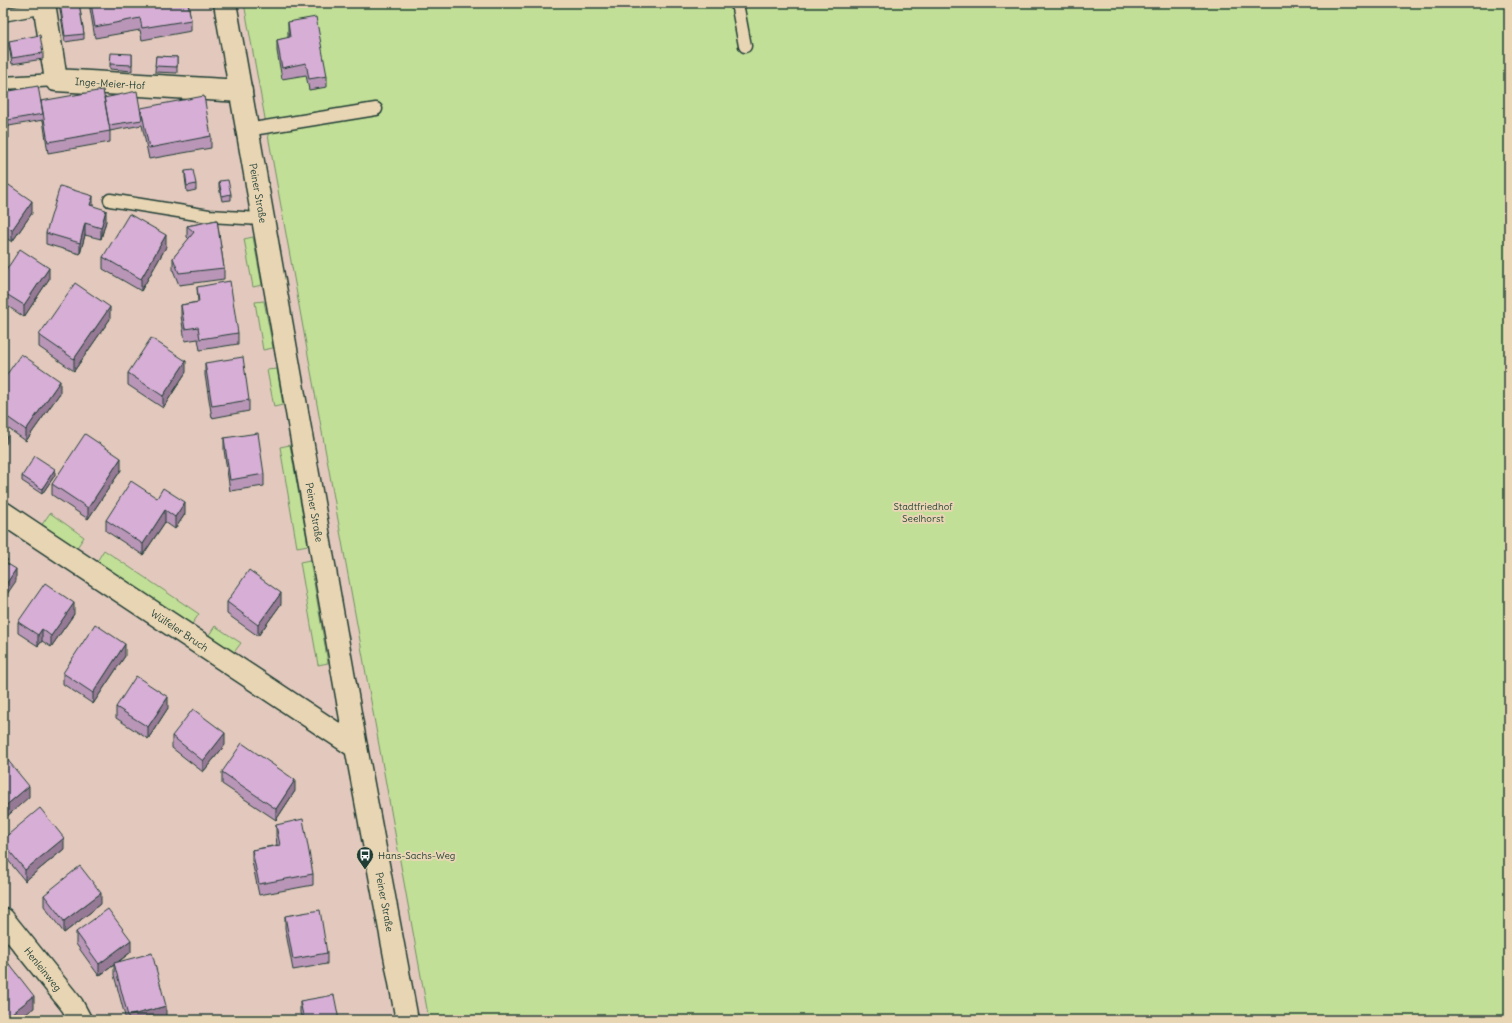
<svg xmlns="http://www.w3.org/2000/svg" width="1512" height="1023" viewBox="0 0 1512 1023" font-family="Delius,sans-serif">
	<rect width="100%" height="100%" fill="#e3c9bd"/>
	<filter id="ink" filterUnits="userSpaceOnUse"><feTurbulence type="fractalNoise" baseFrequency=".025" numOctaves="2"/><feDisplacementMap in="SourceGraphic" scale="8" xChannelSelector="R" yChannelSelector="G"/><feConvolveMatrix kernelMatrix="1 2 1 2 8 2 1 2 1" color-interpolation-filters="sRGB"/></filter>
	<g filter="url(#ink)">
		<path fill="#c2df97" stroke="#708e66" d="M 244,3 L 1509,3 L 1509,1020 L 429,1020 Z
			M 253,237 L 262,285 L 253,287 L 244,239 Z
			M 264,301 L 273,348 L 263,350 L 255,302 Z
			M 277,369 L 283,405 L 274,407 L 267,370 Z
			M 290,445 L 308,545 L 297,547 L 280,447 Z
			M 50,513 L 84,537 L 76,549 L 41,526 Z
			M 104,550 L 199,614 L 190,627 L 96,563 Z
			M 310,560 L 328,663 L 318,665 L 300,562 Z
			M 215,626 L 241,643 L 232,655 L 207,638 Z"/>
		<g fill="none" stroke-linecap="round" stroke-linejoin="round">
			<g stroke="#1f3d34" stroke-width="15">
				<path id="lane" d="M 737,3 L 745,46
					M 3,15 L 45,7
					M 3,83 L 56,80
					M 247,130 L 376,109
					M 110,200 L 209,216 L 263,219"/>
			</g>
			<g stroke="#1f3d34" stroke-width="25">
				<g id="street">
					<path id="s1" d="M 44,3 L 56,80 L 241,91"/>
					<path id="s2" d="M 225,3 L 356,747 L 407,1020"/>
					<path id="s3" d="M 3,513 L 356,747"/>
					<path id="s4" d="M 3,919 L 72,1005 L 80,1020"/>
				</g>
			</g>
			<use href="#lane" stroke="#e8d5b3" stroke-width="12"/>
			<use href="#street" stroke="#e8d5b3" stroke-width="22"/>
		</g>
		<path fill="#b996b7" stroke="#1f3d34" d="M 59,3 L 79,3 L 84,34 L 84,39 L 65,42 Z
			M 89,3 L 188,3 L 191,20 L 191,31 L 142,40 L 140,30 L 95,38 Z
			M 3,18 L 5,27 L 5,33 L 3,33 Z
			M 288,22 L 327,76 L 327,87 L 309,90 L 306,75 L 282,79 L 277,51 L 277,40 L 288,38 Z
			M 9,41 L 43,53 L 43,59 L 12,64 L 9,46 Z
			M 132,54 L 132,71 L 110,69 L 110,64 Z
			M 156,56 L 177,57 L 177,73 L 155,72 Z
			M 3,89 L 4,92 L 41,106 L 41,101 L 104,98 L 141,112 L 141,108 L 211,136 L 211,148 L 149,159 L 142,125 L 110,131 L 110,142 L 48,153 L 43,120 L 9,126 L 9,138 L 3,139 Z
			M 185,171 L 196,184 L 196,190 L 187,192 L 185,177 Z
			M 3,181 L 32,213 L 12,242 L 3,236 Z
			M 219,181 L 231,194 L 231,200 L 222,201 L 219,187 Z
			M 93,206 L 106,221 L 101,239 L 85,235 L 80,254 L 46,244 L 46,233 Z
			M 217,220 L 224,268 L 224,279 L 179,285 L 173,270 L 173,258 L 189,239 L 187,237 L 187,226 Z
			M 166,247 L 141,291 L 103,269 L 103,257 Z
			M 3,275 L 49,279 L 24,317 L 3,303 Z
			M 197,287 L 238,333 L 238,344 L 200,350 L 198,339 L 185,341 L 181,316 L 181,305 L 198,302 Z
			M 110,319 L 74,371 L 39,347 L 39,335 Z
			M 205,363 L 249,400 L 249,411 L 212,418 L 205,375 Z
			M 186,372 L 163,408 L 128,385 L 128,373 Z
			M 3,380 L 60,393 L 26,441 L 3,425 Z
			M 224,438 L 264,474 L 264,486 L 230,491 L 224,450 Z
			M 121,470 L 88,519 L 52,495 L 52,484 Z
			M 55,475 L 42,494 L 22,481 L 22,476 Z
			M 157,498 L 185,514 L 175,529 L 165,522 L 143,555 L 106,531 L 106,520 Z
			M 227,602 L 281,604 L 258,636 L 227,614 Z
			M 74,614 L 51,647 L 42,641 L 38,646 L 18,633 L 18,622 Z
			M 125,656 L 93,704 L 63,684 L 63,673 Z
			M 116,707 L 168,708 L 148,739 L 116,718 Z
			M 172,736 L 225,745 L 203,772 L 172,748 Z
			M 222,772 L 295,791 L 276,820 L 222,784 Z
			M 276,825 L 313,874 L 313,885 L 259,895 L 252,861 L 252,850 L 277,845 L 276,836 Z
			M 3,839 L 64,849 L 25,881 L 3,854 Z
			M 44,895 L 101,904 L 64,933 L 44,906 Z
			M 285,916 L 327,953 L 327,964 L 293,970 L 285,928 Z
			M 76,932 L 131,952 L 117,963 L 166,1018 L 156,1020 L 126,1020 L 114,975 L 114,965 L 99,976 L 76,944 Z
			M 300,1001 L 339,1020 L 302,1020 L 300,1013 Z"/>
		<path fill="#967a95" stroke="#1f3d34" d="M 93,196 L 93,208 L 90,205 Z
			M 32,201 L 32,213 L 12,242 L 12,230 Z
			M 106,210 L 106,221 L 101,239 L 101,228 Z
			M 85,223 L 85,235 L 80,254 L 80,243 Z
			M 166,235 L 166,247 L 141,291 L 141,279 Z
			M 49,268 L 49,279 L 24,317 L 24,305 Z
			M 110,307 L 110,319 L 74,371 L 74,359 Z
			M 186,361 L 186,372 L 163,408 L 163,396 Z
			M 60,381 L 60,393 L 26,441 L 26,430 Z
			M 7,436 L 7,442 L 3,448 L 3,442 Z
			M 121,458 L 121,470 L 88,519 L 88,508 Z
			M 55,469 L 55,475 L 42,494 L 42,489 Z
			M 185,502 L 185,514 L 175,529 L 175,517 Z
			M 165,510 L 165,522 L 143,555 L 143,544 Z
			M 16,569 L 16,581 L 3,600 L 3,589 Z
			M 281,593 L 281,604 L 258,636 L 258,625 Z
			M 74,603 L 74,614 L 51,647 L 51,636 Z
			M 42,629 L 42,641 L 38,646 L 38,635 Z
			M 125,644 L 125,656 L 93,704 L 93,693 Z
			M 168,697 L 168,708 L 148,739 L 148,727 Z
			M 225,733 L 225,745 L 203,772 L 203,761 Z
			M 295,780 L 295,791 L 276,820 L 276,809 Z
			M 29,786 L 29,797 L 3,820 L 3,808 Z
			M 64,838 L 64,849 L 25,881 L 25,870 Z
			M 101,893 L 101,904 L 64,933 L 64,921 Z
			M 131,940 L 131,952 L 99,976 L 99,964 Z
			M 34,996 L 34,1008 L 18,1020 L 3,1020 Z
			M 166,1006 L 166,1018 L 156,1020 L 128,1020 L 128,1016 Z"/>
		<path fill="#d7aed5" stroke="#1f3d34" d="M 60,3 L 79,3 L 84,34 L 65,36 Z
			M 91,3 L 188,3 L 191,20 L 142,28 L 140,18 L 95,27 Z
			M 316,17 L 327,76 L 309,79 L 306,63 L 282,68 L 277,40 L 290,37 L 288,22 Z
			M 3,18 L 4,18 L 5,27 L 3,27 Z
			M 40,35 L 43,53 L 12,58 L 9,41 Z
			M 111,53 L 132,54 L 132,65 L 110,64 Z
			M 156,56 L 177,57 L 177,67 L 155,66 Z
			M 38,86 L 43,114 L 8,120 L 4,92 Z
			M 3,89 L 9,127 L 3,128 Z
			M 103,90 L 110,131 L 48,142 L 41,101 Z
			M 137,91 L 142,120 L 109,125 L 104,98 Z
			M 204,96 L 211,136 L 149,148 L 141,108 Z
			M 193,170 L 196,184 L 187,186 L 185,171 Z
			M 228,180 L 231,194 L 222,196 L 219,181 Z
			M 3,181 L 32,201 L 12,230 L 3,224 Z
			M 60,186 L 93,196 L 90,205 L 106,210 L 101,228 L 85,223 L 80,243 L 46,233 Z
			M 129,214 L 166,235 L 141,279 L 103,257 Z
			M 217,220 L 224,268 L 179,273 L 173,258 L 194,232 L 187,226 Z
			M 20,249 L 49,268 L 24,305 L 3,292 L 3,275 Z
			M 230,281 L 238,333 L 200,339 L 198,327 L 185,329 L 181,305 L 199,302 L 197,287 Z
			M 75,283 L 110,307 L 74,359 L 39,335 Z
			M 151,338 L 186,361 L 163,396 L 128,373 Z
			M 21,354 L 60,381 L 26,430 L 3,414 L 3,380 Z
			M 243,357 L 249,400 L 212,406 L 205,363 Z
			M 3,433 L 7,436 L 3,442 Z
			M 258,433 L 264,474 L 230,480 L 224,438 Z
			M 85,434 L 121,458 L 88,508 L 52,484 Z
			M 35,456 L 55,469 L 42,489 L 22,476 Z
			M 131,481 L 157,498 L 163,488 L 185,502 L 175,517 L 165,510 L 143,544 L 106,520 Z
			M 3,556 L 8,560 L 6,563 L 16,569 L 3,589 Z
			M 249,570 L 281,593 L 258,625 L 227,602 Z
			M 45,583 L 74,603 L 51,636 L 42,629 L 38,635 L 18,622 Z
			M 95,624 L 125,644 L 93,693 L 63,673 Z
			M 136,676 L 168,697 L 148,727 L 116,707 Z
			M 193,709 L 225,733 L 203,761 L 172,736 Z
			M 242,743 L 295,780 L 276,809 L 222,772 Z
			M 6,758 L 29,786 L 3,808 L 3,761 Z
			M 40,808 L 64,838 L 25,870 L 3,843 L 3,839 Z
			M 303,819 L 313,874 L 259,884 L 252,850 L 280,845 L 276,825 Z
			M 80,866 L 101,893 L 64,921 L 44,895 Z
			M 108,909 L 131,940 L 99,964 L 76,932 Z
			M 320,910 L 327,953 L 293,959 L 285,916 Z
			M 152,953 L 166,1006 L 128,1016 L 114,963 Z
			M 6,960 L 34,996 L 3,1020 L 3,963 Z
			M 334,995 L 339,1020 L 304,1020 L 300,1001 Z"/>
	</g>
	<defs>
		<g id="bus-pin" transform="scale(0.9)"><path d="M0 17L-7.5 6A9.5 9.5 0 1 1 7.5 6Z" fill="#1f3d34" stroke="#e8d5b3"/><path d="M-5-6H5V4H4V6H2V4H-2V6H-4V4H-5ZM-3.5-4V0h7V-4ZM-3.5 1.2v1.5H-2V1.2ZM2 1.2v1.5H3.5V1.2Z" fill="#fff"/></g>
	</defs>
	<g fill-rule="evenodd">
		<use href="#bus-pin" x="365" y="855"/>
	</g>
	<g text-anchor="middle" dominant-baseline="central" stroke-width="4" stroke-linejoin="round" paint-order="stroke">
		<g font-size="10" fill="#1f3d34" stroke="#e8d5b3">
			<text stroke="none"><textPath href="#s1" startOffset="132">Inge-Meier-Hof</textPath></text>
			<text stroke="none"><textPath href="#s2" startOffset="193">Peiner Straße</textPath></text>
			<text stroke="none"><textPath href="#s2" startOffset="517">Peiner Straße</textPath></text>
			<text stroke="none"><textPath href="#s3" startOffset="212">Wülfeler Bruch</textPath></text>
			<text stroke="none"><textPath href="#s2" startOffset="913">Peiner Straße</textPath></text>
			<text stroke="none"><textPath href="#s4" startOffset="64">Henleinweg</textPath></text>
		</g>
		<g font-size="10" fill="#274539" stroke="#e8d5b3">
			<text x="923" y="506">Stadtfriedhof<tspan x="923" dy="12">Seelhorst</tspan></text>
		</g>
		<g font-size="10" fill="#1f3d34" stroke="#e8d5b3" text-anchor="start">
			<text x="378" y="855">Hans-Sachs-Weg</text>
		</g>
	</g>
	<rect width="1512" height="1023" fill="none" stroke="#e8d5b3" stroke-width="16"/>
	<rect x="8" y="8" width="1496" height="1007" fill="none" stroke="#1f3d34" stroke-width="1.5" filter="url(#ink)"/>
</svg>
